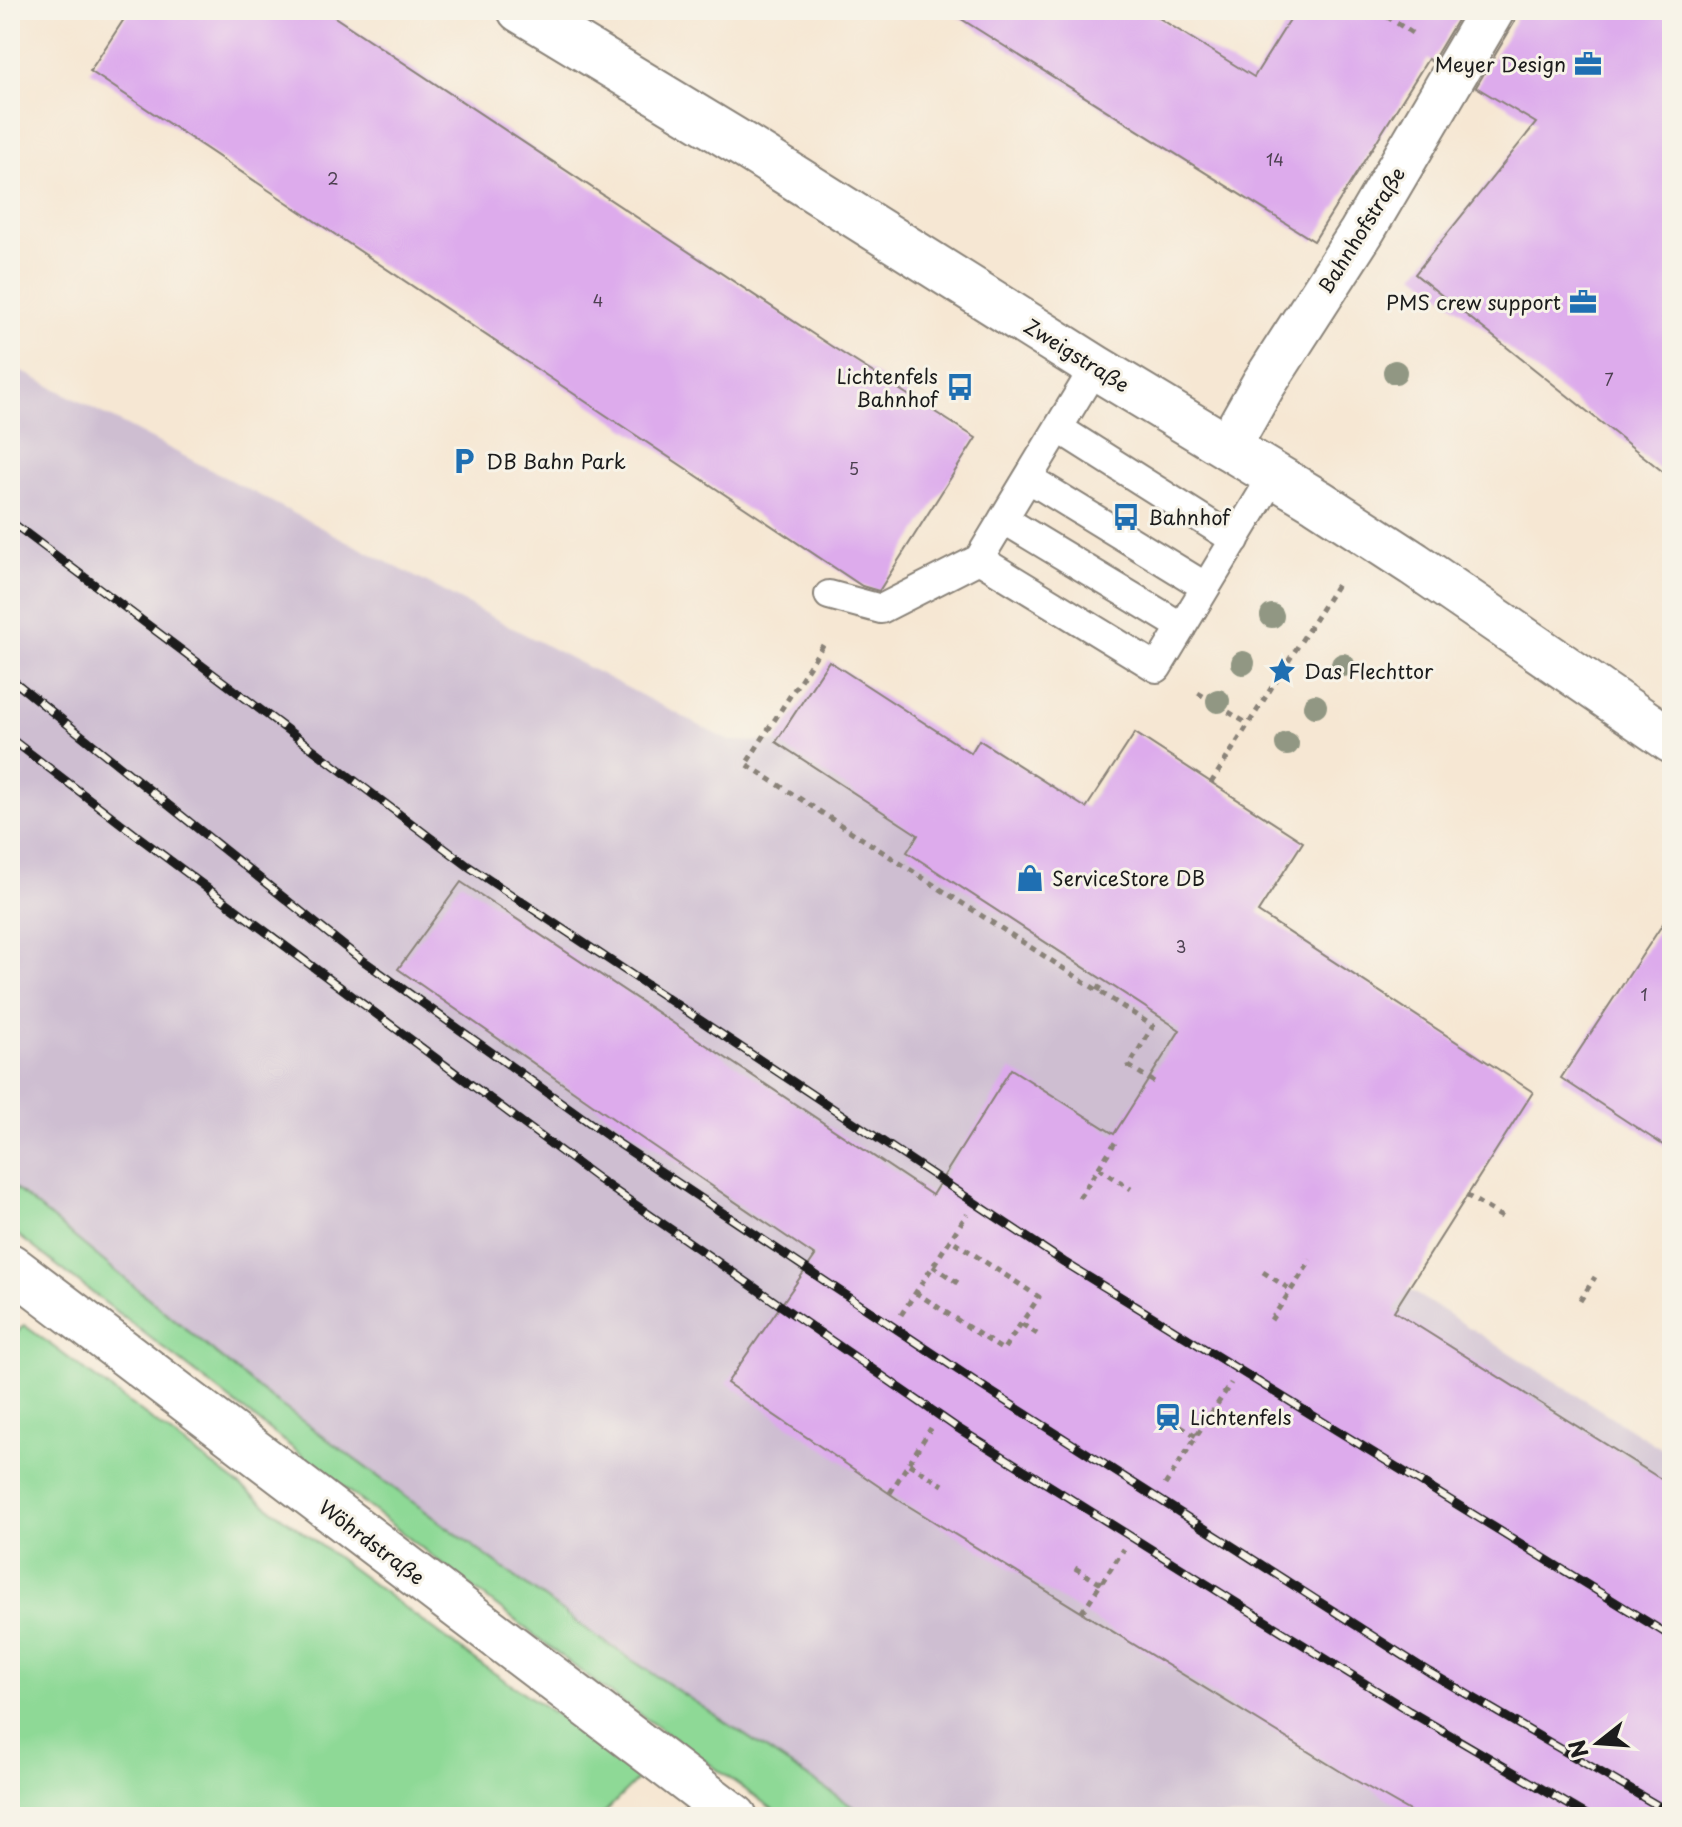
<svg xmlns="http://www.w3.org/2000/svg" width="1682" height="1827" viewBox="0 0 1682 1827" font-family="'Playpen Sans',sans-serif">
	<rect width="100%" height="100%" fill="#f7f3e8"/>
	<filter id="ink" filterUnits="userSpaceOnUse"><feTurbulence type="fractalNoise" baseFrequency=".0125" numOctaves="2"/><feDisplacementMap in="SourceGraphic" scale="16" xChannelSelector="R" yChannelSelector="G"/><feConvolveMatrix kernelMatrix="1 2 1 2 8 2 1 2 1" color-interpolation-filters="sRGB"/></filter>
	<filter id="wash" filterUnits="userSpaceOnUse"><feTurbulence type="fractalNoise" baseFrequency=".006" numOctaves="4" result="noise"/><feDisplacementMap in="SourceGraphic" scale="32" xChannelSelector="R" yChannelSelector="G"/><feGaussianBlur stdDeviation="1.8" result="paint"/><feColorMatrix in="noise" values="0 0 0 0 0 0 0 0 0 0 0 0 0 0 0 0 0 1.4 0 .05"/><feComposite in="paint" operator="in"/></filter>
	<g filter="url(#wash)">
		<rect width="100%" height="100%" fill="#f6e7d3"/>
		<path fill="#cebed1" d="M 10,365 L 729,741 L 776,742 L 829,661 L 970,753 L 979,739 L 1085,808 L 1135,733 L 1303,842 L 1258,913 L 1408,1289 L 1672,1455 L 1672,1817 L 868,1817 L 593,1634 L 260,1390 L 10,1184 Z"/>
		<path fill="#8ed996" stroke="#557a59" stroke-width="2" d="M 10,1184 L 260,1390 L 593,1634 L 868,1817 L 784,1817 L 601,1687 L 10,1229 Z
			M 24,1325 L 479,1663 L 644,1773 L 600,1817 L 10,1817 L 10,1340 Z"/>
		<g id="blocks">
			<path fill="#ddabec" d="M 130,10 L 324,10 L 831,346 L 976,438 L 879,591 L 862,586 L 90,71 Z
				M 947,10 L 1146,10 L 1254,77 L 1296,10 L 1463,10 L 1432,62 L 1428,59 L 1314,241 Z
				M 1517,10 L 1672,10 L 1672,479 L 1415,274 L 1536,123 L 1476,87 L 1514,23 Z
				M 829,661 L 971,753 L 979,740 L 1086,808 L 1135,733 L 1303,842 L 1258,912 L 1533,1092 L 1394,1311 L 1672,1486 L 1672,1817 L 1420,1817 L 1348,1776 L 902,1502 L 727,1383 L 815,1256 L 628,1129 L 398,969 L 461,882 L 932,1195 L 1011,1069 L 1114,1134 L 1180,1030 L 907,852 L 918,835 L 776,742 Z
				M 1672,910 L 1672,1151 L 1561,1078 Z"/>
		</g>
	</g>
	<g filter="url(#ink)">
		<use href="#blocks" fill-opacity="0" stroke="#898278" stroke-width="2"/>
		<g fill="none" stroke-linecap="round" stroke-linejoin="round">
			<g stroke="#898278" stroke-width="32">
				<path id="lane" d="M 1095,367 L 979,559 L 1157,668 L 1273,476
					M 1058,428 L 1235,540
					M 1028,478 L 1206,587
					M 1003,519 L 1182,627
					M 829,595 L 881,609 L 979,559"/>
			</g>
			<g stroke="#898278" stroke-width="48">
				<path id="street" d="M 1228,447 L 1263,385 L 1361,233 L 1492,10
					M 10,1266 L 735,1817"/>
			</g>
			<g stroke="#898278" stroke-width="48">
				<path id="secondary" d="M 520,10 L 743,145 L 1095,367 L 1317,501 L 1414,564 L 1672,741"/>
			</g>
			<path stroke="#898278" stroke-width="5" stroke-dasharray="6 6" stroke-linecap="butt" d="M 1377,10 L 1412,33
				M 823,645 L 746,764 L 1153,1026 L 1129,1066 L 1154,1082
				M 1198,693 L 1248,724
				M 1211,783 L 1338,583
				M 1098,991 L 1104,980
				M 1099,1168 L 1131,1189
				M 1466,1195 L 1502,1217
				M 1079,1198 L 1118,1138
				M 933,1266 L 958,1283
				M 1263,1272 L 1291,1290
				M 915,1292 L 1003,1350 L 1039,1297 L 950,1239
				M 1580,1301 L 1595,1277
				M 901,1315 L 967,1214
				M 1271,1320 L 1311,1260
				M 1022,1324 L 1037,1334
				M 1171,1419 L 1196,1436
				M 909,1464 L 943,1485
				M 1165,1485 L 1231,1383
				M 890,1493 L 931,1428
				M 1075,1568 L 1101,1584
				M 1082,1612 L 1124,1549"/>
			<use href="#lane" stroke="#fff" stroke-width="28"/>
			<use href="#street" stroke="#fff" stroke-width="44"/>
			<use href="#secondary" stroke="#fff" stroke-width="44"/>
			<g stroke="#1c1c1c" stroke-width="9">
				<path id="rail" d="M 10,521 L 468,866 L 1064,1262 L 1672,1637
					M 10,678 L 354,954 L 618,1143 L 982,1386 L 1429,1672 L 1672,1814
					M 10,738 L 140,838 L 598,1179 L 956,1427 L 1409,1711 L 1590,1817"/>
			</g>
			<use href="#rail" stroke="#f7f3e8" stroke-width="6" stroke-dasharray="18" stroke-linecap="butt"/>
		</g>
		<g fill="#919783">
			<circle cx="1395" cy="372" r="12"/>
			<circle cx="1272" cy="616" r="12"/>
			<circle cx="1243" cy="663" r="12"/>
			<circle cx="1343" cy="665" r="12"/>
			<circle cx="1218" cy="701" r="12"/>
			<circle cx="1315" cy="706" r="12"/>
			<circle cx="1287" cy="744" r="12"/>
		</g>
	</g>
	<defs>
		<g id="office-bare" transform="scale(2.16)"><path d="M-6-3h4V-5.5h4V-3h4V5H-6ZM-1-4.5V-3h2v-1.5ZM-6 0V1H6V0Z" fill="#1f6fb2" stroke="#f7f3e8" stroke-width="2.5" paint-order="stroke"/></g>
		<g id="bus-bare" transform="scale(2.16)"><path d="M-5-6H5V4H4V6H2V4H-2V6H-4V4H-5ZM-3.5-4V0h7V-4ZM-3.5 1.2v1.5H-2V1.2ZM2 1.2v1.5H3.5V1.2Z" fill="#1f6fb2" stroke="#f7f3e8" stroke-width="2.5" paint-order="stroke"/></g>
		<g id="parking-bare" transform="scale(2.16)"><path d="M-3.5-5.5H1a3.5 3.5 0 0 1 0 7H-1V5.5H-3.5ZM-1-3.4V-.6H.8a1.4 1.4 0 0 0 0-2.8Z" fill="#1f6fb2" stroke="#f7f3e8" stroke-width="2.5" paint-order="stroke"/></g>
		<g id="sight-bare" transform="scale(2.16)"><path d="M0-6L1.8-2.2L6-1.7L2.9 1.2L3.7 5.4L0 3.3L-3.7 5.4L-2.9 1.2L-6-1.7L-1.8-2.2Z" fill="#1f6fb2" stroke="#f7f3e8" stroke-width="2.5" paint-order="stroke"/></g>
		<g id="shop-bare" transform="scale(2.16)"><path d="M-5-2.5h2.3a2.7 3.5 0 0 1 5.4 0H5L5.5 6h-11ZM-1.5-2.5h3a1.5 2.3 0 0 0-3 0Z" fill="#1f6fb2" stroke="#f7f3e8" stroke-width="2.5" paint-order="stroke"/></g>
		<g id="station-bare" transform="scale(2.16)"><path d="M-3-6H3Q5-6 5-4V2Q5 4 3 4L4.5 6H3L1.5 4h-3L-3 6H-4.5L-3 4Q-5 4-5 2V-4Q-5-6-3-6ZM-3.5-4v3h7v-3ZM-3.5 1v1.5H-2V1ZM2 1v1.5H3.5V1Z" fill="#1f6fb2" stroke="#f7f3e8" stroke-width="2.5" paint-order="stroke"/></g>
	</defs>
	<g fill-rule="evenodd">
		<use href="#office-bare" x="1588" y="64"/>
		<use href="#office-bare" x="1583" y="302"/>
		<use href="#bus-bare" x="960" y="387"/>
		<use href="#parking-bare" x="464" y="461"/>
		<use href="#bus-bare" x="1126" y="517"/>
		<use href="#sight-bare" x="1282" y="671"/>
		<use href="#shop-bare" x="1030" y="878"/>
		<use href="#station-bare" x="1168" y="1417"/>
	</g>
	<g text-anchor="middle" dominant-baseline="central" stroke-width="6" stroke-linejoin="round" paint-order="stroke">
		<g font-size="16" fill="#4c4050">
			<text x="1275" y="159">14</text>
			<text x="333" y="178">2</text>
			<text x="598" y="300">4</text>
			<text x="1609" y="379">7</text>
			<text x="854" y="468">5</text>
			<text x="1181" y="946">3</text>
			<text x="1644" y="994">1</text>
		</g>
		<g font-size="20" fill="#1c1c1c" stroke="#f7f3e8" text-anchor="start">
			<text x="1566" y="64" text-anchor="end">Meyer Design</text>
			<text x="1561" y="302" text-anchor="end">PMS crew support</text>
			<text x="938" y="376" text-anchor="end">Lichtenfels<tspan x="938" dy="23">Bahnhof</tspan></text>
			<text x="486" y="461">DB Bahn Park</text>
			<text x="1148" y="517">Bahnhof</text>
			<text x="1304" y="671">Das Flechttor</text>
			<text x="1052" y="878">ServiceStore DB</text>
			<text x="1190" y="1417">Lichtenfels</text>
		</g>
		<g font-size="20" fill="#1c1c1c" stroke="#f7f3e8">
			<text transform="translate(1361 230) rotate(-58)">Bahnhofstraße</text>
			<text transform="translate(1077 355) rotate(32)">Zweigstraße</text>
			<text transform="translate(372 1542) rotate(37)">Wöhrdstraße</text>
		</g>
	</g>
	<rect width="1682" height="1827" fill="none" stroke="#f7f3e8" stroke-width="40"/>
	<g transform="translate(1598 1743) rotate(253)" stroke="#f7f3e8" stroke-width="6" paint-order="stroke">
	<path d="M0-6L14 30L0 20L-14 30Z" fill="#1c1c1c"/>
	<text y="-12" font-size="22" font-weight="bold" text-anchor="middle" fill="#1c1c1c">N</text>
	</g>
</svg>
